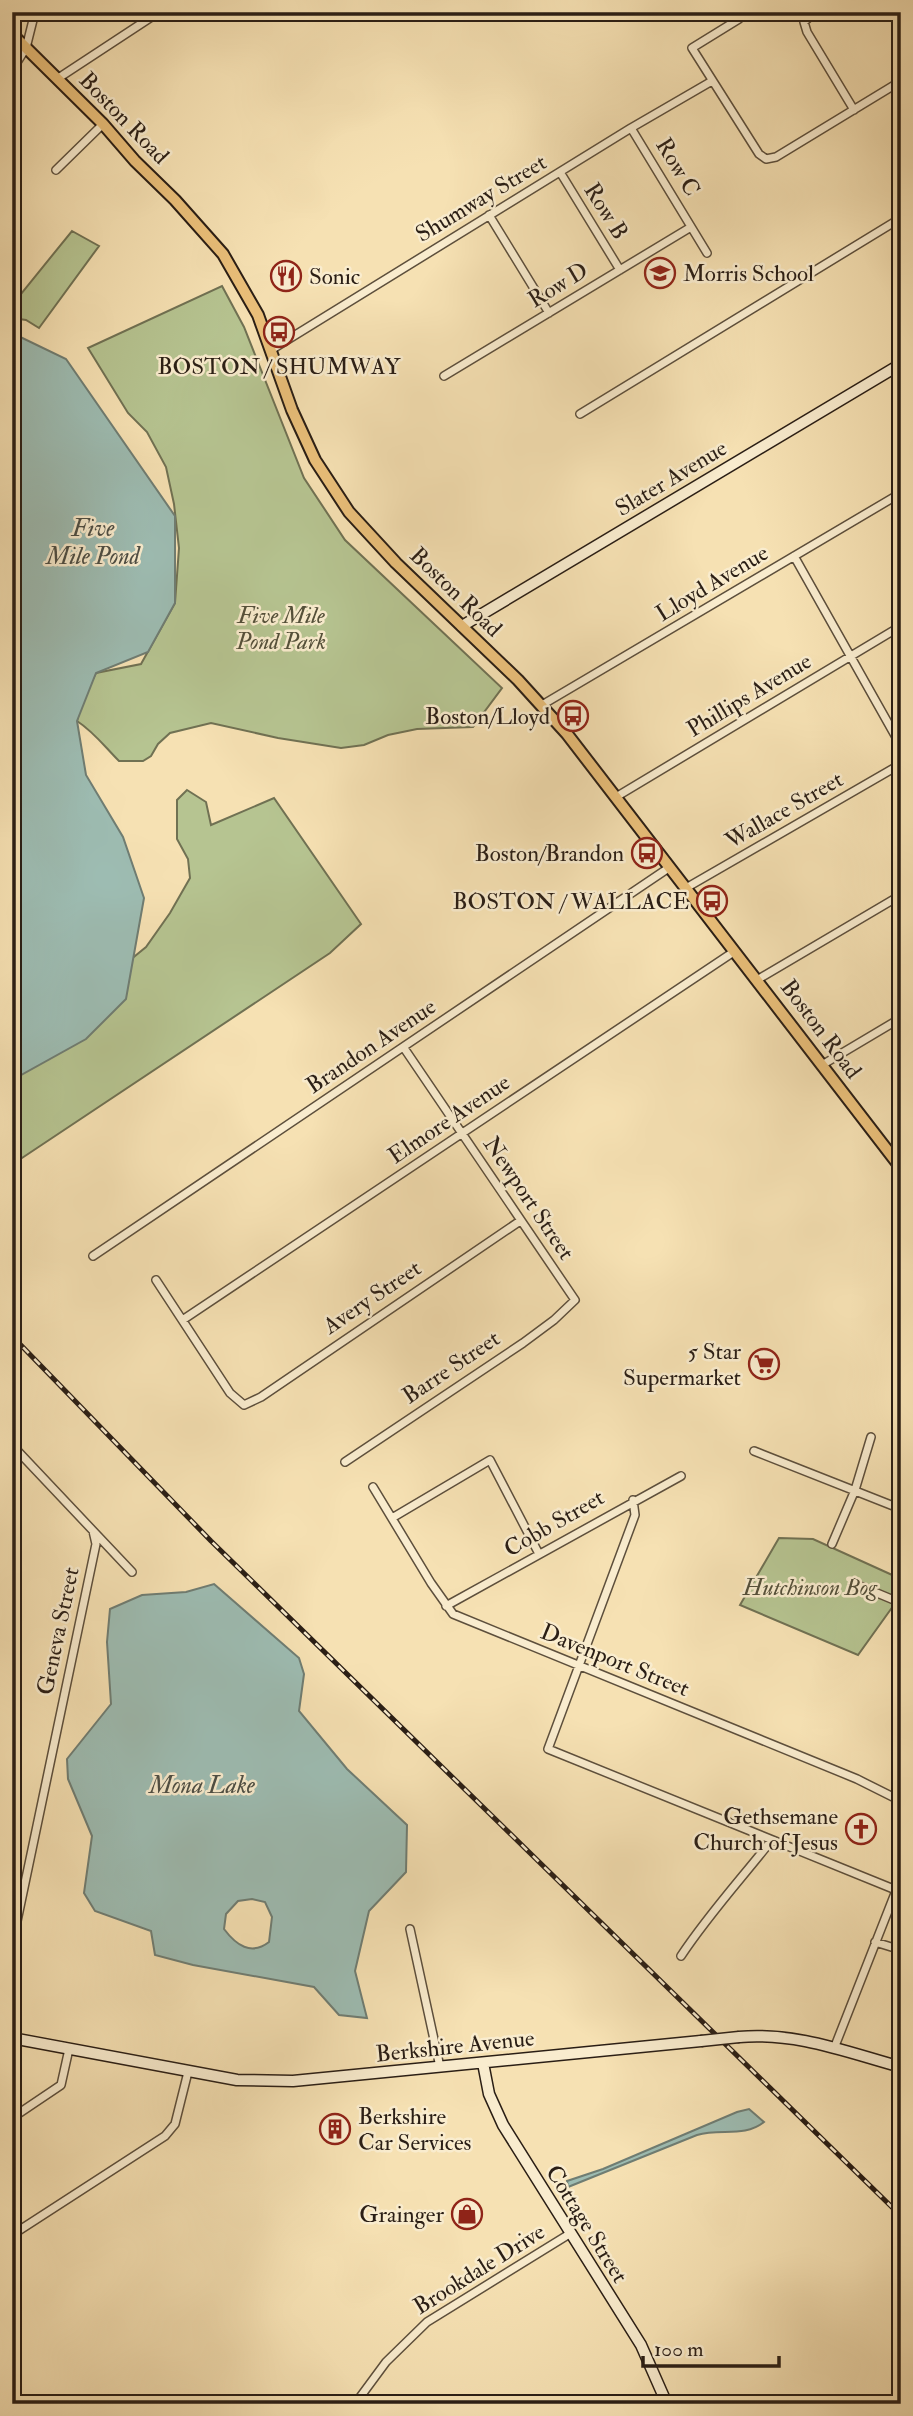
<svg xmlns="http://www.w3.org/2000/svg" width="913" height="2416" viewBox="0 0 913 2416" font-family="'IM FELL Double Pica',serif">
	<rect width="100%" height="100%" fill="#f6e1b3"/>
	<filter id="stains"><feTurbulence type="fractalNoise" baseFrequency=".00286" numOctaves="4"/><feColorMatrix values="0 0 0 0 .2 0 0 0 0 .09 0 0 0 0 .02 0 0 0 .5 -.17"/></filter>
	<radialGradient id="worn" r=".72"><stop offset=".6" stop-color="#630" stop-opacity="0"/><stop offset="1" stop-color="#630" stop-opacity=".3"/></radialGradient>
	<path fill="#b6c491" stroke="#707153" stroke-width="2" d="M 72,231 L 99,246 L 39,328 L 26,320 L 12,318 L 12,305 Z
		M 222,286 L 244,327 L 304,478 L 345,540 L 502,688 L 473,727 L 417,729 L 388,735 L 364,745 L 341,748 L 278,738 L 211,723 L 170,733 L 158,744 L 151,756 L 143,761 L 119,761 C 105,747 94,732 77,721 L 82,700 L 96,673 L 141,664 L 175,603 L 179,548 L 174,504 L 166,467 L 147,432 L 128,413 L 88,348 Z
		M 187,790 L 206,802 L 211,825 L 274,798 L 361,924 L 330,953 L 22,1158 L 12,1146 L 12,1046 L 108,978 L 146,947 L 170,913 L 190,878 L 188,859 L 177,839 L 177,800 Z
		M 779,1538 L 813,1539 L 901,1579 L 901,1595 L 858,1655 L 740,1605 Z"/>
	<path fill="#9dbcb2" stroke="#6f7d73" stroke-width="2" fill-rule="evenodd" d="M 12,333 L 66,359 L 175,516 L 175,603 L 148,652 L 96,673 L 77,721 L 86,775 L 123,837 L 144,898 L 126,999 L 86,1039 L 12,1080 Z
		M 214,1584 L 299,1658 L 304,1674 L 299,1711 L 347,1769 L 407,1825 L 406,1872 L 369,1911 L 355,1971 L 367,2018 L 339,2015 L 314,1987 L 193,1965 L 155,1955 L 151,1931 L 95,1911 L 84,1893 L 92,1836 L 68,1779 L 67,1759 L 111,1704 L 107,1642 L 110,1609 L 142,1595 L 186,1592 ZM 252,1899 L 265,1902 L 272,1917 L 269,1942 C 251,1956 236,1945 224,1929 L 226,1914 L 238,1901 Z
		M 749,2109 L 764,2122 C 744,2138 721,2128 697,2135 L 568,2187 L 567,2181 L 603,2169 L 737,2112 Z"/>
	<g fill="none" stroke-linecap="round" stroke-linejoin="round">
		<g stroke="#5d4f3c" stroke-width="10">
			<path id="street" d="M 815,12 L 804,22 L 807,32 L 854,110
				M 739,19 L 692,48 L 759,154 L 766,159 L 776,157 L 901,81
				M 12,70 L 26,48 L 35,12
				M 57,79 L 159,12
				M 631,128 L 707,253
				M 56,170 L 103,124
				M 560,172 L 620,270
				M 489,215 L 549,313
				M 271,350 L 631,128 L 712,81
				M 444,376 L 691,227
				M 580,414 L 901,218
				M 794,556 L 901,746
				M 542,705 L 901,493
				M 616,797 L 901,626
				M 686,888 L 901,764
				M 757,980 L 901,895
				M 822,1065 L 901,1018
				M 93,1256 L 670,867
				M 156,1280 L 230,1393 L 244,1405 L 261,1397 L 520,1221
				M 184,1319 L 735,951
				M 12,1445 L 132,1572
				M 754,1451 L 901,1509
				M 345,1462 L 523,1343 L 554,1320 L 575,1300 L 404,1048
				M 373,1487 L 431,1583 L 453,1614 L 857,1779 L 901,1801
				M 633,1500 L 635,1515 L 548,1749 L 896,1890
				M 392,1518 L 490,1460 L 539,1554
				M 832,1544 L 855,1490 L 871,1437
				M 853,1583 L 901,1603
				M 446,1606 L 681,1476
				M 410,1929 L 440,2067
				M 875,1942 L 901,1950
				M 12,1945 L 96,1544 L 93,1531
				M 681,1956 C 708,1915 741,1879 771,1841
				M 835,2046 L 901,1878
				M 12,2118 L 61,2085 L 69,2049
				M 12,2235 L 165,2136 L 175,2124 L 188,2072
				M 355,2404 L 386,2362 L 427,2322 L 571,2233"/>
		</g>
		<g stroke="#2a1e15" stroke-width="13">
			<path id="secondary" d="M 462,626 L 901,364
				M 739,2037 C 797,2032 846,2052 901,2067
				M 12,2038 L 237,2080 L 293,2081 L 701,2041
				M 483,2063 L 489,2094 L 503,2125 L 641,2345 L 667,2404"/>
		</g>
		<g stroke="#2a1e15" stroke-width="14">
			<path id="primary" d="M 12,34 L 103,124 L 135,161 L 175,200 L 223,254 L 258,315 L 292,410 L 315,460 L 349,512 L 396,563 L 518,680 L 567,734 L 901,1168"/>
		</g>
		<use href="#street" stroke="#f9ecce" stroke-width="7"/>
		<use href="#secondary" stroke="#f9ecce" stroke-width="10"/>
		<use href="#primary" stroke="#ebc07a" stroke-width="10"/>
		<g stroke="#2a1e15" stroke-width="5">
			<path id="rail" d="M 12,1336 L 211,1541 L 901,2216"/>
		</g>
		<use href="#rail" stroke="#f9ecce" stroke-width="2.5" stroke-dasharray="8" stroke-linecap="butt"/>
		<g stroke="#2a1e15" stroke-width="13" stroke-linecap="butt">
			<path id="secondary-bridge" d="M 701,2041 L 739,2037"/>
		</g>
		<use href="#secondary-bridge" stroke="#f9ecce" stroke-width="10"/>
	</g>
	<defs>
		<g id="school-ring" transform="scale(1.575)"><circle r="9.5" fill="#f9ecce" stroke="#8f2418" stroke-width="1.5"/><path d="M0-5L7-2L0 1L-7-2ZM-4 1L0 2.5L4 1V4Q0 6-4 4Z" fill="#8f2418"/></g>
		<g id="restaurant-ring" transform="scale(1.575)"><circle r="9.5" fill="#f9ecce" stroke="#8f2418" stroke-width="1.5"/><path d="M-5-6h1v4h1v-4h1v4h1v-4h1v5L-1.5 .5V6h-2V.5L-5-1ZM5-6V6H3V1.5H1.5Q1.5-4 5-6Z" fill="#8f2418"/></g>
		<g id="bus-ring" transform="scale(1.575)"><circle r="9.5" fill="#f9ecce" stroke="#8f2418" stroke-width="1.5"/><path d="M-5-6H5V4H4V6H2V4H-2V6H-4V4H-5ZM-3.5-4V0h7V-4ZM-3.5 1.2v1.5H-2V1.2ZM2 1.2v1.5H3.5V1.2Z" fill="#8f2418"/></g>
		<g id="supermarket-ring" transform="scale(1.575)"><circle r="9.5" fill="#f9ecce" stroke="#8f2418" stroke-width="1.5"/><path d="M-6-5.5h2.5l.6 2H6L4.5 2H-2.5L-4.4-4H-6ZM-1.5 3.2a1.3 1.3 0 1 0 .1 0ZM3 3.2a1.3 1.3 0 1 0 .1 0Z" fill="#8f2418"/></g>
		<g id="church-ring" transform="scale(1.575)"><circle r="9.5" fill="#f9ecce" stroke="#8f2418" stroke-width="1.5"/><path d="M-1.2-6h2.4v3.5h3.3v2.4h-3.3V6h-2.4V-.1h-3.3v-2.4h3.3Z" fill="#8f2418"/></g>
		<g id="building-ring" transform="scale(1.575)"><circle r="9.5" fill="#f9ecce" stroke="#8f2418" stroke-width="1.5"/><path d="M-4-6H4V6H1V3H-1V6H-4ZM-2.5-4.3h1.7v1.8h-1.7ZM.8-4.3h1.7v1.8H.8ZM-2.5-1h1.7V.8h-1.7ZM.8-1h1.7V.8H.8Z" fill="#8f2418"/></g>
		<g id="shop-ring" transform="scale(1.575)"><circle r="9.5" fill="#f9ecce" stroke="#8f2418" stroke-width="1.5"/><path d="M-5-2.5h2.3a2.7 3.5 0 0 1 5.4 0H5L5.5 6h-11ZM-1.5-2.5h3a1.5 2.3 0 0 0-3 0Z" fill="#8f2418"/></g>
	</defs>
	<g fill-rule="evenodd">
		<use href="#school-ring" x="660" y="273"/>
		<use href="#restaurant-ring" x="286" y="276"/>
		<use href="#bus-ring" x="279" y="332"/>
		<use href="#bus-ring" x="573" y="716"/>
		<use href="#bus-ring" x="647" y="853"/>
		<use href="#bus-ring" x="712" y="901"/>
		<use href="#supermarket-ring" x="764" y="1364"/>
		<use href="#church-ring" x="861" y="1829"/>
		<use href="#building-ring" x="335" y="2129"/>
		<use href="#shop-ring" x="467" y="2214"/>
	</g>
	<g text-anchor="middle" dominant-baseline="central" stroke-width="5" stroke-linejoin="round" paint-order="stroke">
		<g font-size="23" fill="#2a1e15" stroke="#f9ecce">
			<text transform="translate(124 118) rotate(46)">Boston Road</text>
			<text transform="translate(678 167) rotate(59)">Row C</text>
			<text transform="translate(481 198) rotate(-31)">Shumway Street</text>
			<text transform="translate(606 211) rotate(58)">Row B</text>
			<text transform="translate(558 285) rotate(-31)">Row D</text>
			<text transform="translate(671 478) rotate(-31)">Slater Avenue</text>
			<text transform="translate(712 583) rotate(-31)">Lloyd Avenue</text>
			<text transform="translate(456 592) rotate(44)">Boston Road</text>
			<text transform="translate(749 695) rotate(-31)">Phillips Avenue</text>
			<text transform="translate(784 810) rotate(-30)">Wallace Street</text>
			<text transform="translate(821 1029) rotate(53)">Boston Road</text>
			<text transform="translate(371 1046) rotate(-34)">Brandon Avenue</text>
			<text transform="translate(449 1119) rotate(-34)">Elmore Avenue</text>
			<text transform="translate(529 1198) rotate(56)">Newport Street</text>
			<text transform="translate(372 1297) rotate(-34)">Avery Street</text>
			<text transform="translate(451 1367) rotate(-34)">Barre Street</text>
			<text transform="translate(554 1523) rotate(-30)">Cobb Street</text>
			<text transform="translate(58 1631) rotate(-78)">Geneva Street</text>
			<text transform="translate(615 1660) rotate(22)">Davenport Street</text>
			<text transform="translate(455 2046) rotate(-6)">Berkshire Avenue</text>
			<text transform="translate(587 2224) rotate(58)">Cottage Street</text>
			<text transform="translate(479 2269) rotate(-32)">Brookdale Drive</text>
		</g>
		<g font-size="23" fill="#2a1e15" stroke="#f9ecce" text-anchor="end">
			<text x="683" y="273" text-anchor="start">Morris School</text>
			<text x="309" y="276" text-anchor="start">Sonic</text>
			<text x="279" y="366" text-anchor="middle">BOSTON / SHUMWAY</text>
			<text x="550" y="716">Boston/Lloyd</text>
			<text x="624" y="853">Boston/Brandon</text>
			<text x="689" y="901">BOSTON / WALLACE</text>
			<text x="741" y="1351">5 Star<tspan x="741" dy="26">Supermarket</tspan></text>
			<text x="838" y="1816">Gethsemane<tspan x="838" dy="26">Church of Jesus</tspan></text>
			<text x="358" y="2116" text-anchor="start">Berkshire<tspan x="358" dy="26">Car Services</tspan></text>
			<text x="444" y="2214">Grainger</text>
		</g>
		<g font-size="23" font-style="italic" fill="#54503a" stroke="#f9ecce">
			<text x="281" y="615">Five Mile<tspan x="281" dy="26">Pond Park</tspan></text>
			<text x="810" y="1587">Hutchinson Bog</text>
		</g>
		<g font-size="24" font-style="italic" fill="#4c4d44" stroke="#f9ecce">
			<text x="93" y="528">Five<tspan x="93" dy="28">Mile Pond</tspan></text>
			<text x="202" y="1785">Mona Lake</text>
		</g>
	</g>
	<rect width="913" height="2416" fill="none" stroke="#f6e1b3" stroke-width="42"/>
	<rect x="14" y="14" width="885" height="2388" fill="none" stroke="#2a1e15" stroke-width="3.5"/>
	<rect x="21" y="21" width="871" height="2374" fill="none" stroke="#2a1e15" stroke-width="2"/>
	<path d="M643 2356v10h136v-10" fill="none" stroke="#2a1e15" stroke-width="3.5"/>
	<text x="654" y="2356" font-size="21" fill="#2a1e15" stroke="#f9ecce" stroke-width="5" paint-order="stroke">100 m</text>
	<rect width="100%" height="100%" filter="url(#stains)"/>
	<rect width="100%" height="100%" fill="url(#worn)"/>
</svg>
